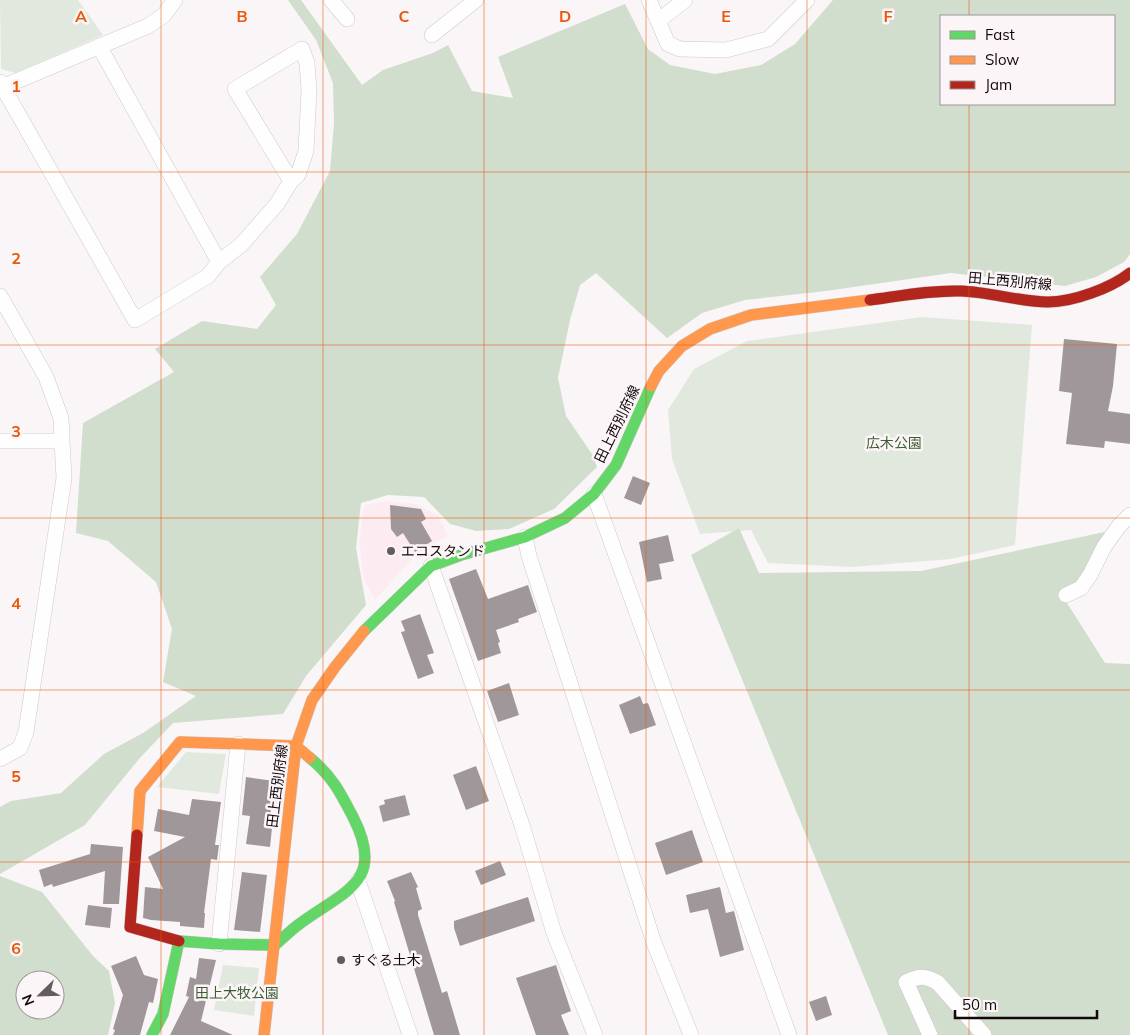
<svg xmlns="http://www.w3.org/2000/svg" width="1130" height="1035" viewBox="0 0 1130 1035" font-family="Mulish,'Noto Sans JP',sans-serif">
	<rect width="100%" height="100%" fill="#faf6f8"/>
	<path fill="#fcecf2" d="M 388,501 L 416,504 L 438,515 L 448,536 L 434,543 L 411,560 L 375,600 L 364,580 L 359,543 L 364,505 Z"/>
	<path fill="#e1e9de" d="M 0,0 L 78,0 L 103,35 L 15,73 L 1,69 Z
		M 922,317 L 1032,325 L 1015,545 L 951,559 L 852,567 L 768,563 L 751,530 L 700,534 L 672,459 L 668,410 L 694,369 L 747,341 Z
		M 186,752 L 226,754 L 219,794 L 157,787 Z
		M 223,965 L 259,968 L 254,1016 L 214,1010 Z"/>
	<path fill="#d1ddcd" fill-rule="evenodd" d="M 288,0 L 301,0 L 362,85 L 383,70 L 433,53 L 448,45 L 472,91 L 513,98 L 498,57 L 625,4 L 648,49 L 670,65 L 715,74 L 761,65 L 795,44 L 833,0 L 1130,0 L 1130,254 L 1124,262 L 1096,277 L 1065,286 L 951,273 L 826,291 L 745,300 L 702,313 L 667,338 L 596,273 L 580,285 L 570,320 L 558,378 L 566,416 L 592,454 L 597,467 L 554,509 L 509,529 L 476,531 L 450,524 L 424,497 L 388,495 L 361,503 L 356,548 L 366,605 L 306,676 L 283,714 L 173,723 L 139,759 L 85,825 L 0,874 L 0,807 L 11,801 L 61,793 L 104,754 L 143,733 L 196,696 L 163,682 L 172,629 L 156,582 L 108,541 L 76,533 L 83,423 L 174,372 L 155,349 L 202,321 L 257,329 L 276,305 L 260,277 L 297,234 L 330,171 L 334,123 L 333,83 L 316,40 ZM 941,16 L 1114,16 L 1114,104 L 941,104 Z
		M 739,528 L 759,573 L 921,571 L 1114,530 L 1067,603 L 1105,663 L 1130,664 L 1130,1035 L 888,1035 L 691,555 Z
		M 0,876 L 42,892 L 93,956 L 109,971 L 115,1003 L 108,1035 L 0,1035 ZM 25,980 L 55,980 L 55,1010 L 25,1010 Z"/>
	<path fill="#a0979b" d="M 1064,339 L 1117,344 L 1113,386 L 1108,411 L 1130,414 L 1130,444 L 1105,441 L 1104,448 L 1066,444 L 1072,393 L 1059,391 Z
		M 633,476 L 650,483 L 641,505 L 624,498 Z
		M 390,505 L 421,509 L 426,519 L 421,522 L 432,541 L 415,552 L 403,533 L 397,537 L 391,529 Z
		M 668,535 L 674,561 L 659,564 L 662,579 L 647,582 L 639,542 Z
		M 476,569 L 488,599 L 528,585 L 537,612 L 518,619 L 519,622 L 496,630 L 500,642 L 498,643 L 501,653 L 478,661 L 449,579 Z
		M 420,614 L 434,653 L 427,655 L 434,673 L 418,679 L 401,632 L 405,631 L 401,621 Z
		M 509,683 L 519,715 L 498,722 L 487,691 Z
		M 640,696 L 643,704 L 648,703 L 656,725 L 630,734 L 619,705 Z
		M 476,766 L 489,801 L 466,810 L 453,775 Z
		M 246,777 L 274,781 L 269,827 L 272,828 L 270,847 L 246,844 L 250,816 L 242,815 Z
		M 405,795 L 410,815 L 383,822 L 379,806 L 385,804 L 384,800 Z
		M 192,799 L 221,802 L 215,845 L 219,845 L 217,860 L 211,859 L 204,913 L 205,913 L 204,928 L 180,926 L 180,922 L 151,920 L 143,918 L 145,887 L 163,889 L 148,857 L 185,837 L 154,831 L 158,809 L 189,815 Z
		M 692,830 L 703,862 L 666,875 L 655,843 Z
		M 91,844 L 123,847 L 119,904 L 103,904 L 105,871 L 53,887 L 52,884 L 44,887 L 39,870 L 90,854 Z
		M 500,861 L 506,875 L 481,885 L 475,871 Z
		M 242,872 L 267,875 L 260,932 L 234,930 Z
		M 411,872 L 418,887 L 416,888 L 422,909 L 418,911 L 418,915 L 442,993 L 447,991 L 460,1035 L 434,1035 L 394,902 L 395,901 L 387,881 Z
		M 720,887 L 726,913 L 734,911 L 744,950 L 720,957 L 708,909 L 690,913 L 686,895 Z
		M 528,897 L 535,921 L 460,946 L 454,928 L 454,921 Z
		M 88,905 L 112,908 L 110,928 L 85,925 Z
		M 136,956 L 144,975 L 158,979 L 153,1003 L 149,1002 L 140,1035 L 113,1035 L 115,1030 L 113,1029 L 123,995 L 111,966 Z
		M 199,958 L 216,960 L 201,1021 L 233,1035 L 170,1035 L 189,997 L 186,996 L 190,977 L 196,979 Z
		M 556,965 L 571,1011 L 561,1015 L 569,1035 L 536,1035 L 516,978 Z
		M 826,996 L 832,1015 L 816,1021 L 809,1002 Z"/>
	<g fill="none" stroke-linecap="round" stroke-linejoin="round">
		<g stroke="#cfc8cb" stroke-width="16">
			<path id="street" d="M 331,0 L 347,19
				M 649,0 L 658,21 L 685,0
				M 658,21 L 668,44 L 680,49 L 726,50 L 768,39 L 807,0
				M 432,35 L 476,0
				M 0,82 L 135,320 L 208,276 L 219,262 L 99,46
				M 0,88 L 148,26 L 164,15 L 175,0
				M 219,262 L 241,245 L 277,204 L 291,181 L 298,175 L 306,151 L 309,90 L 307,63 L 302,49 L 235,89 L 291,181
				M 0,296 L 46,377 L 61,418 L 62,441 L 0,441
				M 594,494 L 789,1035
				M 525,537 L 529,556 L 654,943 L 691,1035
				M 431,566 L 522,825 L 554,933 L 595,1035
				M 1066,595 L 1081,588 L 1090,575 L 1104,547 L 1119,526 L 1130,515
				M 0,759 L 20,748 L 26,732 L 64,478 L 62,441
				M 358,881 L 410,1035
				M 219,944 L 238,744
				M 930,1035 L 906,982 C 919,976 925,975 938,983 L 984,1035"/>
		</g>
		<g stroke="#cfc8cb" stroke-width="12">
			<path id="fast" d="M 364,631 L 431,566 L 461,555 L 525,537 L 565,518 L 594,494 L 616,465 L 651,386
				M 152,1035 L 163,1014 L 179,941 L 219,944 L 275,945 C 283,938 290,931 298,925 C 343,891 387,883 353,817 C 340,792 332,776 310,758"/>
		</g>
		<g stroke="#cfc8cb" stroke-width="12">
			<path id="slow" d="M 651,386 L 659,371 L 682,346 L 710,329 L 751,315 L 870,300
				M 137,835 L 140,791 L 180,742 L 296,746 L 310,758
				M 264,1035 L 296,746 L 312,700 L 335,667 L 364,631"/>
		</g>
		<g stroke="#cfc8cb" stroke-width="12">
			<path id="jam" d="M 870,300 C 900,296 931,290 961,291 C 990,292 1021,302 1048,302 C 1073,302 1111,288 1130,273
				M 137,835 L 130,927 L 179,941"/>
		</g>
		<use href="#street" stroke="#fefefe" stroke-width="15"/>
		<use href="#fast" stroke="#63d668" stroke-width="11"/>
		<use href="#slow" stroke="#ff974d" stroke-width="11"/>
		<use href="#jam" stroke="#b3261e" stroke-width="11"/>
	</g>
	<path fill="none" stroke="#e8590c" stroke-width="1" stroke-opacity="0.55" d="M 161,0 L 161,1035M 323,0 L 323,1035M 484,0 L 484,1035M 646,0 L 646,1035M 807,0 L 807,1035M 969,0 L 969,16M 969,104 L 969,1035M 0,172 L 1130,172M 0,345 L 1130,345M 0,518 L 1130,518M 0,690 L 1130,690M 0,862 L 1130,862"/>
	<g fill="#635b5f" stroke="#fbf5f7" stroke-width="2">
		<circle cx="391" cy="551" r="5"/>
		<circle cx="341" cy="960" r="5"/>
	</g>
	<g text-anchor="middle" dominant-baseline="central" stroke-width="5" stroke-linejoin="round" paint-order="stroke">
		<g font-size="14" fill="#12080c" stroke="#fbf5f7">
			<text transform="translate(1010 281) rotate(5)">田上西別府線</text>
			<text transform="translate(617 424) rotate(-64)">田上西別府線</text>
			<text transform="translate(277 786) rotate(-83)">田上西別府線</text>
		</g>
		<g font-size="14" fill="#3c5e32" stroke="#fbf5f7">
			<text x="894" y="443">広木公園</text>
			<text x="237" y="993">田上大牧公園</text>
		</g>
		<g font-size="14" fill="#12080c" stroke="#fbf5f7" text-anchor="start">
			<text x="401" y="551">エコスタンド</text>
			<text x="351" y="960">すぐる土木</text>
		</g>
	</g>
	<g font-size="16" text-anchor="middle" font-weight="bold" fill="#e8590c" stroke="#fbf5f7" stroke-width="5" stroke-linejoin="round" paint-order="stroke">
		<text x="81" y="22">A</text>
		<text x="242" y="22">B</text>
		<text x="404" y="22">C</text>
		<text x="565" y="22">D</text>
		<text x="726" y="22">E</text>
		<text x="888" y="22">F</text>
		<text x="16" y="92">1</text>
		<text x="16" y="264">2</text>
		<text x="16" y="437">3</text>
		<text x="16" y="609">4</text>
		<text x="16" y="782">5</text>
		<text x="16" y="954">6</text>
	</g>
	<rect x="940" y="15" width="175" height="90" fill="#fbf5f7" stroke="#9e9699"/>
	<rect x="950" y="31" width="25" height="8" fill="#63d668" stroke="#9e9699"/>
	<text x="985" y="40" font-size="15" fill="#12080c">Fast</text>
	<rect x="950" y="56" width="25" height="8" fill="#ff974d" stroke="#9e9699"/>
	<text x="985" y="65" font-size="15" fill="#12080c">Slow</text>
	<rect x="950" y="81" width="25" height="8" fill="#b3261e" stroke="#9e9699"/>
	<text x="985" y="90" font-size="15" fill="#12080c">Jam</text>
	<g transform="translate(40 995) rotate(247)"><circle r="24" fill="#fbf5f7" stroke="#9e9699"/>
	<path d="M0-4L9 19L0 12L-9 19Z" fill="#635b5f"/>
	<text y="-8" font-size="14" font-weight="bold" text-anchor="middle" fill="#12080c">N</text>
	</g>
	<path d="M955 1010v8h142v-8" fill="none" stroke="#12080c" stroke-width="2.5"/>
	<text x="962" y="1010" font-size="15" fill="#12080c" stroke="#fbf5f7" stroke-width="4" paint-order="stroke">50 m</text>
</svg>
